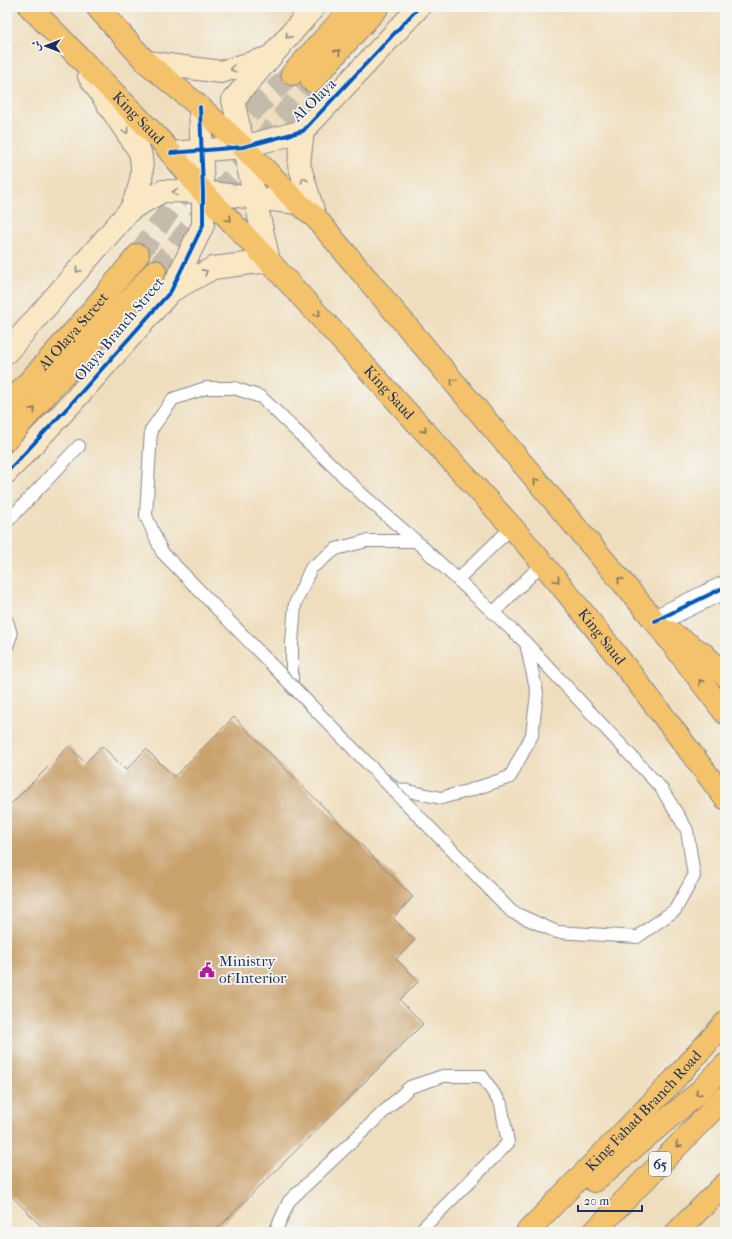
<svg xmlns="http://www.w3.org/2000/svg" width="732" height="1239" viewBox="0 0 732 1239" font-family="'IM FELL French Canon',Amiri,serif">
	<rect width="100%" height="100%" fill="#f6f6f2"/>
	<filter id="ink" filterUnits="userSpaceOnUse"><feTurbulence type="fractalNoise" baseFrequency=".025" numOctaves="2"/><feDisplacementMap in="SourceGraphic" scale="8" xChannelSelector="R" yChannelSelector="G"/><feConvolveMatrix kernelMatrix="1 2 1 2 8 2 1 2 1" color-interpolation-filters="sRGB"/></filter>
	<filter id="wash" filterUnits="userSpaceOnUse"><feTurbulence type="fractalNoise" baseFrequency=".012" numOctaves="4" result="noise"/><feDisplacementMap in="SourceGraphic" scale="16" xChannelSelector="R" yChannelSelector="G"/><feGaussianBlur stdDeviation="0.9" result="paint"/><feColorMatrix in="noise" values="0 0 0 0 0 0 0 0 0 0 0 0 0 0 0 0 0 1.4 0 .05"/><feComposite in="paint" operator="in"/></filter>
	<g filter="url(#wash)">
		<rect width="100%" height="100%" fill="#efdebd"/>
		<g id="blocks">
			<path fill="#c9a16c" d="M 234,717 L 413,897 L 393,918 L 415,940 L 396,959 L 419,981 L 400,1000 L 423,1024 L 214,1232 L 136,1232 L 135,1231 L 134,1232 L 47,1232 L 7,1191 L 7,808 L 69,746 L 85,763 L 102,746 L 126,770 L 146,749 L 174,777 Z"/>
		</g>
	</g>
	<g filter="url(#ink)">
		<use href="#blocks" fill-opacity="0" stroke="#85868e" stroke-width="1"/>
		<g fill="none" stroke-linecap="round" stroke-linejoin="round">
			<path stroke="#c5bbaa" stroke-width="22" stroke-dasharray="22 11" stroke-linecap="butt" d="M 227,137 L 245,117 L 292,74
				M 138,255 L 192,178
				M 155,271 L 312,81"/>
			<g stroke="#85868e" stroke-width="14">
				<path id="lane" d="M 151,430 L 173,399 L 206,388 L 234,388 L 261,397 L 364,496 L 416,541 L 526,643 L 661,788 L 687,830 L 694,876 L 675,910 L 637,937
					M 7,522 L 79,446
					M 458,579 L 512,527
					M 493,613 L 543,563
					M 7,621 L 11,635 L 7,646
					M 296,691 L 292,688 L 292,643 L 295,604 L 311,568 L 336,549 L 366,541 L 416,541
					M 387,781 L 394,788 L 441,798 L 471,790 L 510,777 L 532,735 L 537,693 L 526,643
					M 275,1232 L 289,1201 L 410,1087 L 443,1076 L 482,1076 L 501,1104 L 508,1143 L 419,1232"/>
			</g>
			<g stroke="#85868e" stroke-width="24">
				<path id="street" d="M 655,621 L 725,587"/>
			</g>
			<g stroke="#85868e" stroke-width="24">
				<path id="secondary" d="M 146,62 L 221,72 L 270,57
					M 89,76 L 140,152 C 145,176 140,187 131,209
					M 303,131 L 299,164 L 315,217
					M 171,153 L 243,147 L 303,131 L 419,7
					M 171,291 L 213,268 L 269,261 L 233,100 L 314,7
					M 7,352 L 131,209 L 163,191 L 203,192 L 298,203
					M 7,472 L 70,405 L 171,291 L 203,225 L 203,192 L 200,107"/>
			</g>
			<g stroke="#85868e" stroke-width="24">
				<g id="primary">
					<path id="s1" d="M 30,7 L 161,141 L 203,192 L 269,261 L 512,527 C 587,614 656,706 725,798"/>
					<path d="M 97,7 L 146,62 L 200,107 L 243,147 L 298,203 L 315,217 L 655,621 L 725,713"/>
					<path d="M 292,74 L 353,7"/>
					<path d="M 312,81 L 378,7"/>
					<path id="s2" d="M 7,406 L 85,319 L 138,255"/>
					<path d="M 7,439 L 155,271"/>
					<path d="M 670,632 L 705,655 L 725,676"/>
					<path d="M 594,1181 L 696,1095 L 725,1065"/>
					<path id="s3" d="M 527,1232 L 673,1081 L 725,1023"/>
				</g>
			</g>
			<g stroke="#85868e" stroke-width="24">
				<path id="highway" d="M 594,1232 L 725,1097
					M 677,1232 L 725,1184"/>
			</g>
			<use href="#lane" stroke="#fff" stroke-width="12"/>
			<use href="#street" stroke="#fff" stroke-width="22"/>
			<use href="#secondary" stroke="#fae7c3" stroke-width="22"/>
			<use href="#primary" stroke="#f3c26a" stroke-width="22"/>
			<use href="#highway" stroke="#f3c26a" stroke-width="22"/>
			<g stroke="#85868e" stroke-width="14" stroke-linecap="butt">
				<path id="lane-bridge" d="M 151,430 L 146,516 L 162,552 L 512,912 L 557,932 L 637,937"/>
			</g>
			<use href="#lane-bridge" stroke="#fff" stroke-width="12"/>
			<g stroke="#f6f6f2" stroke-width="6">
				<path id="cycleway" d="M 171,153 L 243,147 L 303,131 L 419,7
					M 7,472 L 70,405 L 171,291 L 203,225 L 203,192 L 200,107
					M 655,621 L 725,587"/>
			</g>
			<use href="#cycleway" stroke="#0057b8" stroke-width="4"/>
		</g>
		<defs><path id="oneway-chevron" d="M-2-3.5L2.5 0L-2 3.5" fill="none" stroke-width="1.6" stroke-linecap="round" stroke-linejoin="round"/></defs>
		<g stroke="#8a8b90">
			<use href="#oneway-chevron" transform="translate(288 36) rotate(131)"/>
			<use href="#oneway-chevron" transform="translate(233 69) rotate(163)"/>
			<use href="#oneway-chevron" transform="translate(126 131) rotate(56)"/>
			<use href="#oneway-chevron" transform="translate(304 180) rotate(-107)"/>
			<use href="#oneway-chevron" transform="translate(175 192) rotate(-179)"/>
			<use href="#oneway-chevron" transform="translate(78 270) rotate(131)"/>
			<use href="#oneway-chevron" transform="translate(205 272) rotate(-29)"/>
		</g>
		<g stroke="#7c7163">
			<use href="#oneway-chevron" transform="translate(338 52) rotate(-48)"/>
			<use href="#oneway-chevron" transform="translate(229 219) rotate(46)"/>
			<use href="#oneway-chevron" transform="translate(318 314) rotate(48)"/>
			<use href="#oneway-chevron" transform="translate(453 381) rotate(-130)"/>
			<use href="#oneway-chevron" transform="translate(33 410) rotate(-49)"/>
			<use href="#oneway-chevron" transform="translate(424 430) rotate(48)"/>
			<use href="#oneway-chevron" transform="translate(536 481) rotate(-130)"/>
			<use href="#oneway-chevron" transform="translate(557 580) rotate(52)"/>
			<use href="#oneway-chevron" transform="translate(620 580) rotate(-130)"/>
			<use href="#oneway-chevron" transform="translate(701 682) rotate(-128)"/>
			<use href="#oneway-chevron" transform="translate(698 1093) rotate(136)"/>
			<use href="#oneway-chevron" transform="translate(678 1145) rotate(134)"/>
		</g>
	</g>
	<defs>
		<g id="civic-bare" transform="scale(1.2)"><path d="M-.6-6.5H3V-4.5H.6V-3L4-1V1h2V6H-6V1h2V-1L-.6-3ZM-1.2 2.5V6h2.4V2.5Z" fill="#b5179e" stroke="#f6f6f2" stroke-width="2.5" paint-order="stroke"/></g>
	</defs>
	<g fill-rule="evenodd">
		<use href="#civic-bare" x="207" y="970"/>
	</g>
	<g text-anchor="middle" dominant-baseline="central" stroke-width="3.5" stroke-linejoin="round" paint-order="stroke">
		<rect fill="#f6f6f2" stroke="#5d6b8a" stroke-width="1" x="649" y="1152" width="22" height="24" rx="3"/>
		<g font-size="14" font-weight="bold" fill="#1b2f5e">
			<text x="660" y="1164">65</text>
		</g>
		<g font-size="15" fill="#1b2f5e" stroke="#f6f6f2">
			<text transform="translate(314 100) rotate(-44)">Al Olaya</text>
			<text stroke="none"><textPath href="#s1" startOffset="155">King Saud</textPath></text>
			<text transform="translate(119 329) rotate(-50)">Olaya Branch Street</text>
			<text stroke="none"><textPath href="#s2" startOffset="100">Al Olaya Street</textPath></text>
			<text stroke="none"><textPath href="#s1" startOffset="527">King Saud</textPath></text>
			<text stroke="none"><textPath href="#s1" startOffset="851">King Saud</textPath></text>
			<text stroke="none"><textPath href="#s3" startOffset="168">King Fahad Branch Road</textPath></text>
		</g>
		<g font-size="15" fill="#1b2f5e" stroke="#f6f6f2" text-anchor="start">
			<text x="219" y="961">Ministry<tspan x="219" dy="17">of Interior</tspan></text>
		</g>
	</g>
	<rect width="732" height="1239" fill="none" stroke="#f6f6f2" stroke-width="24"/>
	<g transform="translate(46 46) rotate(270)" stroke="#f6f6f2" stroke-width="3" paint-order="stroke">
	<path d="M0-3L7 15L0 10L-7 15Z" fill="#1b2f5e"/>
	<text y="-6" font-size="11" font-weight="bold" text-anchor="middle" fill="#1b2f5e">ش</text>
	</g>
	<path d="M578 1205v6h64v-6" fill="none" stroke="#1b2f5e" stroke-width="2"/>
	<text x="584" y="1205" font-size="12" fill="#1b2f5e" stroke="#f6f6f2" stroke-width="3" paint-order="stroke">20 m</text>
</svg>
